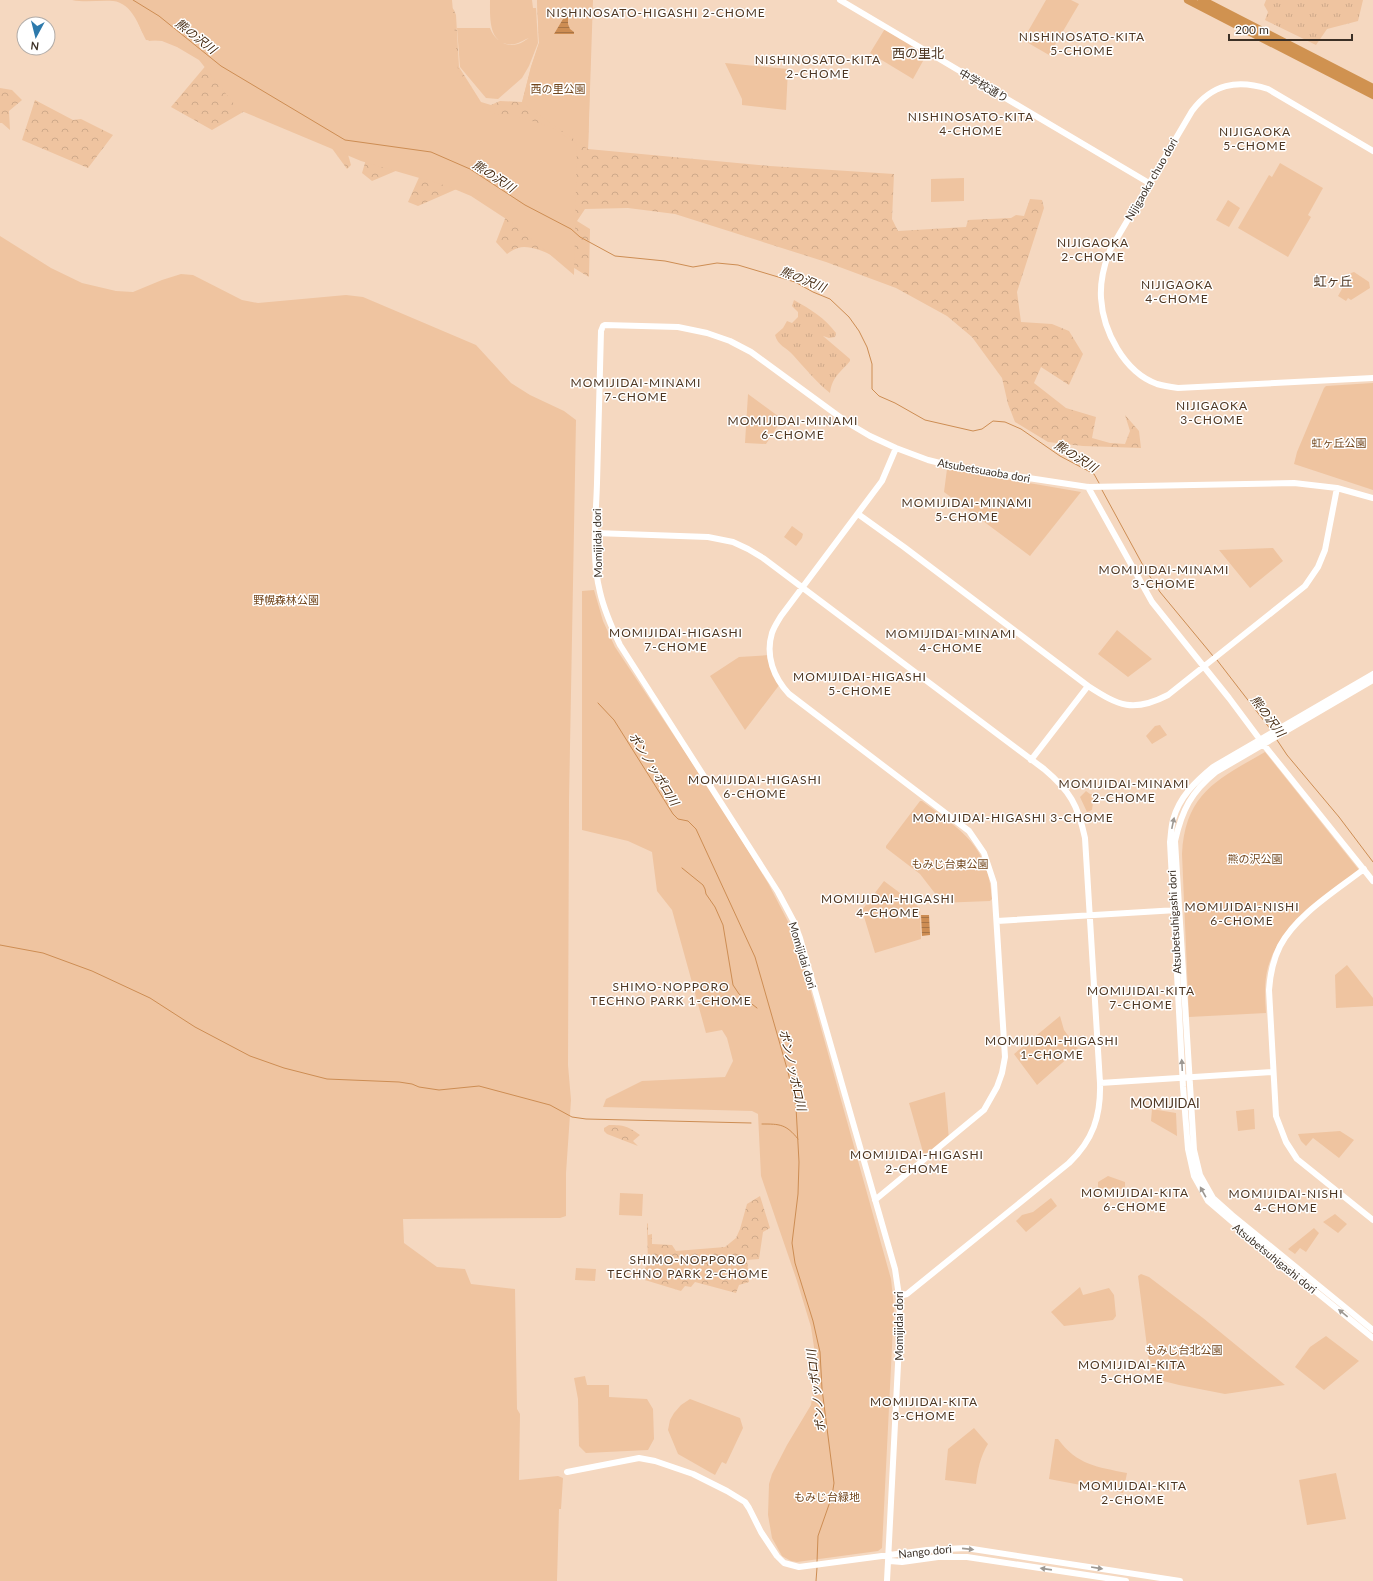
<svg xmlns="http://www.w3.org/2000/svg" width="1373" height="1581" viewBox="0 0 1373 1581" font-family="Lato,'Noto Sans JP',sans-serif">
	<defs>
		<pattern id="grass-tufts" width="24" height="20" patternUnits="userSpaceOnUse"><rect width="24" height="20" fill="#efc4a0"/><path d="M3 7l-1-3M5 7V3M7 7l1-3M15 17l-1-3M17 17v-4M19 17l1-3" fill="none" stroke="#cea98a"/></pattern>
		<pattern id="forest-crowns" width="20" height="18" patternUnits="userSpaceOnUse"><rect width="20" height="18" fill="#efc4a0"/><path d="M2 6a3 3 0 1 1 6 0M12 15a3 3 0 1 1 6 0" fill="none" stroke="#cea98a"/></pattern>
		<pattern id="water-rules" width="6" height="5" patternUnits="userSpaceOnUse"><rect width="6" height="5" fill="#cd8d53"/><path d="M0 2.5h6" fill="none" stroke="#a87445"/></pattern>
	</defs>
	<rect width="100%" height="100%" fill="#f5d8c0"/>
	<path fill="url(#grass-tufts)" d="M 1266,0 L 1363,0 L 1358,21 L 1327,29 L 1316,45 L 1265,20 L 1268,12 L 1264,5 Z
		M 794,300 C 810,309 825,318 836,333 L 835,337 L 829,338 L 823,336 L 850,359 L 850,361 C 840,373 832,377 830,393 C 816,382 805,368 793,355 C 786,347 778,346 775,335 L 783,328 L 787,321 L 792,323 L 798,317 L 798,312 L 792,306 Z"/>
	<path fill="url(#forest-crowns)" d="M 445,0 L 454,10 L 456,15 L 459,67 L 481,102 L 491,105 L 500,101 L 522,102 L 531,67 L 539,43 L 537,0 L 592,0 L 588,149 L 770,166 L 894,174 L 892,219 L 898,231 L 966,227 L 968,220 L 1011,218 L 1016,215 L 1024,216 L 1030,199 L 1042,200 L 1044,208 L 1017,292 L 1021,322 L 1052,324 L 1069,331 L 1083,354 L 1069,385 L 1041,367 L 1034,383 L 1066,408 L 1096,417 L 1092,438 L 1110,443 L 1125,444 L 1130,431 L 1125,415 L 1139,431 L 1141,448 L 1083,446 L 1048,442 L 1015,422 L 1008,404 L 1002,378 L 972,337 L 947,316 L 896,288 L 826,262 L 675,214 L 628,208 L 585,209 L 577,221 L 590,229 L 589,277 C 573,268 537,242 518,248 C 514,249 510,252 507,254 L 496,242 L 508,211 L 459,188 L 418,206 L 408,202 L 421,173 L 398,170 L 372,181 L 362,173 L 367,156 L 347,151 L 351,165 L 347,169 L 328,143 L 250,108 L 212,130 L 171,107 L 208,63 L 163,39 L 149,41 L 142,32 L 129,1 Z
		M 0,88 L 12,90 L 22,100 L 9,111 L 10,130 L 2,123 L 0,123 Z
		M 35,100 L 73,120 L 81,119 L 113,135 L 88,168 L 22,140 Z
		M 609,1125 C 624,1125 628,1126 640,1135 L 633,1141 L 638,1146 L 607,1134 L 604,1131 L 604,1128 Z
		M 760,1196 L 770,1228 L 763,1232 L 759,1259 L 747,1260 L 749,1282 L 739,1285 L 736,1293 L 695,1282 L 691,1287 L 685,1286 L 681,1291 L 635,1277 L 634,1270 L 645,1268 L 648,1265 L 647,1223 L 648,1224 L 648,1235 L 652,1234 L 652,1244 L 672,1245 L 676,1251 L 725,1247 L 736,1238 L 740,1229 L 747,1204 Z"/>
	<path fill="#efc4a0" d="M 72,0 L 452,0 L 458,70 L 478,98 L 483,109 L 497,114 L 513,115 L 551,127 L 577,144 L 574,275 L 514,224 L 471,196 L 447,186 L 361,161 L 239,110 L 199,60 L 177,47 L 162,41 L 146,40 C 139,26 132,3 113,1 C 99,0 86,3 72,0 Z
		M 490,0 L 532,0 L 533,8 L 536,8 L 538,43 L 529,66 L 522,78 L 498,99 L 486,98 L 460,67 L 457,28 L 490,28 C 494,39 505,48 518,44 C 522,43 525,40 529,38 C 525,39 520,43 515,44 C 488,47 490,18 490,0 Z
		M 537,0 L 593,0 L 588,149 L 522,103 L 531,67 L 539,43 Z
		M 1046,0 L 1071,0 L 1079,4 L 1049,55 L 1023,40 Z
		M 886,27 L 928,52 L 913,79 L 870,53 Z
		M 725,63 L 788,69 L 786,110 L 742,105 L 742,99 Z
		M 1280,163 L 1323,188 L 1308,215 L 1311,217 L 1288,257 L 1238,228 L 1269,175 L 1272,177 Z
		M 964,178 L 964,201 L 931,202 L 931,179 Z
		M 1228,200 L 1240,208 L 1229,227 L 1216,220 Z
		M 0,236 L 51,268 L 82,283 L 116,291 L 133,292 L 162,280 L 181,274 L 193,275 L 242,300 L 258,303 L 346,295 L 363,297 L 476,345 L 511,383 L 530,395 L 564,411 L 576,420 L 569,801 L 568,1065 L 571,1100 L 566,1173 L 566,1216 L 560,1218 L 403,1219 L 404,1243 L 437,1267 L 465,1269 L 471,1284 L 515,1289 L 517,1409 L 520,1414 L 519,1480 L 558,1476 L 563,1478 L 561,1509 L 559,1509 L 557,1581 L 0,1581 Z
		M 1354,272 L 1369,282 L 1370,288 L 1351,300 L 1348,298 L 1346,301 L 1338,296 L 1351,273 Z
		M 1373,383 L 1373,490 L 1294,464 L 1297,452 L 1324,388 L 1326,386 Z
		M 748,394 L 782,419 L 766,444 L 745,443 Z
		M 947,469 L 1081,492 L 1030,556 L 944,492 Z
		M 792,526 L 803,534 L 802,538 L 796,546 L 784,537 Z
		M 1273,548 L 1283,561 L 1250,588 L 1219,550 Z
		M 594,590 L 603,621 L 615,647 L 717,800 L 768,883 L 795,935 L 891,1279 L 894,1307 L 882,1548 L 878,1551 L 797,1562 L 791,1561 L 782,1556 L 772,1538 L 768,1515 L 769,1484 L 772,1474 L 787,1445 L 811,1405 L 817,1367 L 811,1327 L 797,1281 L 761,1176 L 758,1114 L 752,1111 L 603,1107 L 606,1099 L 642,1081 L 725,1077 L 733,1061 L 727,1038 L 722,1030 L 706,1033 L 672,910 L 657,891 L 652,852 L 628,841 L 582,830 L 582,591 Z
		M 1117,630 L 1152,659 L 1128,677 L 1098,654 Z
		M 770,655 L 780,684 L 745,730 L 710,676 L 739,657 Z
		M 1160,725 L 1167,735 L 1152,744 L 1146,736 L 1155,726 Z
		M 1265,752 L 1359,870 C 1324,897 1281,923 1268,967 C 1264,981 1265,998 1266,1013 L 1189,1017 L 1182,854 C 1185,793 1218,779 1265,752 Z
		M 1086,791 L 1090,794 L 1094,795 L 1092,810 L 1087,812 L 1080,797 Z
		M 920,801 L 922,801 C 962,831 988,845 992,899 L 990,901 L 939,903 L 937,896 L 920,874 L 886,848 L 886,846 Z
		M 884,881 L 920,908 L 921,939 L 875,953 L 862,910 Z
		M 1347,965 L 1373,998 L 1373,1006 L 1336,1008 L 1335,975 Z
		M 1060,1016 L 1064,1030 L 1078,1049 L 1037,1085 L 1014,1054 Z
		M 945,1092 L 949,1140 L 925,1159 L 909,1103 Z
		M 1152,1109 L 1176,1113 L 1177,1136 L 1151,1121 Z
		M 1254,1109 L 1255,1129 L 1238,1131 L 1236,1111 Z
		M 1340,1131 L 1354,1140 L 1339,1158 L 1313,1138 L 1306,1146 L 1301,1141 L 1298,1134 Z
		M 1108,1176 L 1125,1182 L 1125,1189 L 1098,1188 L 1098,1182 Z
		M 620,1193 L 643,1194 L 642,1216 L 619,1215 Z
		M 1051,1198 L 1057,1206 L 1026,1232 L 1016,1221 L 1022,1215 L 1033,1212 Z
		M 1335,1214 L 1347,1224 L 1338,1233 L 1323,1222 Z
		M 1314,1228 L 1319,1233 L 1306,1252 L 1300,1248 L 1295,1254 L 1288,1249 Z
		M 576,1268 L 596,1269 L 595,1281 L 575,1280 Z
		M 1141,1274 L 1149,1277 L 1203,1318 L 1285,1385 L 1225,1394 L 1179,1385 L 1151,1378 L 1138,1276 Z
		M 1080,1287 L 1083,1295 L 1109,1288 L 1114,1295 L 1116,1316 L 1113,1320 L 1064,1326 L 1051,1312 Z
		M 1326,1336 L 1359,1361 L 1324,1390 L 1295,1367 L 1310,1347 Z
		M 585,1376 L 587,1385 L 609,1385 L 609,1397 L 647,1399 L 653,1409 L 654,1439 L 648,1450 L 586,1453 L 579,1446 L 578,1399 L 574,1378 Z
		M 690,1399 L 740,1418 L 743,1428 L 726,1464 L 722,1462 L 715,1475 L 678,1454 L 668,1430 L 670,1420 L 674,1413 L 681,1405 Z
		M 974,1428 L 988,1444 C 980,1457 978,1469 976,1484 L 945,1480 L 948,1449 Z
		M 1055,1439 L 1058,1439 C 1077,1465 1097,1467 1127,1473 L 1123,1493 L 1049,1479 Z
		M 1336,1473 L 1346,1519 L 1307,1525 L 1299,1480 Z"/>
	<path fill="url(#water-rules)" d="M 566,14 L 568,14 L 568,24 L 570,29 L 574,32 L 574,34 L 554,34 Z
		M 921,915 L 929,915 L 930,935 L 922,936 Z"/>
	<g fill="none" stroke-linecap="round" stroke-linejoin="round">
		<path stroke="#cd8d53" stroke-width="1" d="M 133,0 L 159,16 L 221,66 L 345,140 L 431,152 L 470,169 L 525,205 L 571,229 L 580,237 L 615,256 L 665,261 L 693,267 L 717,263 L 738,265 L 795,282 L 813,292 L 830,299 L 849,317 L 859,331 L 867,347 L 872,364 L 872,389 L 879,396 L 895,403 L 925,420 L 973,431 L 982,429 L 993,421 L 1005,422 L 1021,429 L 1060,456 L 1094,474 L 1099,483
			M 1102,490 L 1145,569 L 1160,592 L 1213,656
			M 1217,660 L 1271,730
			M 598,703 L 614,720 L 673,814 L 678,819 L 688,821 L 696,829 L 755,957 L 788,1072 L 796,1107 L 799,1162 L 798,1194 L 792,1243 L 795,1263 L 813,1321 L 820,1352 L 822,1389 L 834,1483 L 832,1496 L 818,1536 L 817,1562
			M 1277,740 L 1287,755 L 1339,817 L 1373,862
			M 682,868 L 703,885 L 705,889 L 706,894 L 715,907 L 723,925 L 733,985 L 739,994 L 757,1008
			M 0,945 L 43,953 L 92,971 L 150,998 L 195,1027 L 250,1056 L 284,1068 L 327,1079 L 399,1082 L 412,1084 L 419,1087 L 439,1090 L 479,1086 L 550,1105 L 572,1117 L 586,1119 L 751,1123
			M 762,1124 C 780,1124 786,1124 798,1139
			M 816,1581 L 817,1568"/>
		<path stroke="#fff" stroke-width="6" d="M 840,0 L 1149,183
			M 1373,151 L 1268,89 C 1237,79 1212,84 1192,111 L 1110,250 C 1104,265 1100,281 1101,298 C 1103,331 1124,372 1157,384 C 1164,386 1171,387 1178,388 L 1373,378
			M 1088,487 L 1152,602 L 1229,698 L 1264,745 L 1373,881
			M 858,514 L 904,547 L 1088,686 C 1119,706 1133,713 1168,695 L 1305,586 L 1318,567 L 1325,550 L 1337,488
			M 595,533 L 708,537 L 733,542 L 748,549 L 763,558 L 1044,769 C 1070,791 1078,805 1085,838 L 1100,1083 C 1101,1116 1093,1140 1069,1163 L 907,1294 L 899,1296
			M 1373,674 L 1213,767 C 1196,781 1179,797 1173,820 C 1171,827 1171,835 1170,842 L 1183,1087 L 1188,1149 L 1194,1176 L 1208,1201 L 1278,1261 L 1373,1338
			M 1373,680 L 1216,772 C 1191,792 1182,810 1175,841 L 1194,1150 L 1200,1175 L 1213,1198 L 1232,1215 L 1373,1330
			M 1031,760 L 1088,686
			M 1364,869 C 1337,890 1296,915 1280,946 C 1273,960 1270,975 1269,990 L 1276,1116 L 1286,1142 L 1297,1159 L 1373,1220
			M 997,921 L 1177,910
			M 1100,1083 L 1273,1072
			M 875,1200 L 984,1110 L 997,1087 L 1002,1073 L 1005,1057 L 994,883 L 984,853 L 969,831 L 789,694 C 774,678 765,656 772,633 C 774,627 778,621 781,616 L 882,481 L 896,448
			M 567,1472 L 639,1458 L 655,1461 L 693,1474 L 727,1491 L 745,1502 L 749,1508 L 761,1532 L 777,1556 L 784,1563 L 799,1567 L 927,1550 L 966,1548 L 1180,1581
			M 888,1556 L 890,1561 L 902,1562 L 938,1557 L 967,1557 L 1126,1581
			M 887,1581 L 900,1325 L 899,1296 L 895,1269 L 800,938 L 794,922 L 778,892 L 620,645 C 612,628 604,610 600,592 C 591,556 596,519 597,483 C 598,432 600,382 601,331 L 603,326 L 605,325 L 678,327 L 707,333 L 730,341 L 751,352 L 848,423 L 870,436 L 896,448 L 928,460 L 956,467 L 1088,487 L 1294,483 L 1337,488 L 1373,498"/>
		<path stroke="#d09250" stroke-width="8" d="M 1188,0 L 1373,95
			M 1202,0 L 1373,88"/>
	</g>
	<defs><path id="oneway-solid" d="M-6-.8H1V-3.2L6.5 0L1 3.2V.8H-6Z"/></defs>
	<g fill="#9d9892">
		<use href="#oneway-solid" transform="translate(1173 823) rotate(-78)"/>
		<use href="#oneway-solid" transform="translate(1182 1065) rotate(-93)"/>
		<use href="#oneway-solid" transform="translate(1203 1192) rotate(-119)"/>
		<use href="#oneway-solid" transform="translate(1343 1313) rotate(-141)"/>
		<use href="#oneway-solid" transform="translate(968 1549) rotate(6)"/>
		<use href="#oneway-solid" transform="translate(1097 1568) rotate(9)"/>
		<use href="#oneway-solid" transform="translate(1046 1569) rotate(-172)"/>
	</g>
	<g text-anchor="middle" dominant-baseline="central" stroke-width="3" stroke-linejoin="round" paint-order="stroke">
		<g font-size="11" fill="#3b3026" stroke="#fff">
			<text transform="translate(984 85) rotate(30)">中学校通り</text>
			<text transform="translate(1151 179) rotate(-60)">Nijigaoka chuo dori</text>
			<text transform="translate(984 470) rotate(10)">Atsubetsuaoba dori</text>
			<text transform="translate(597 543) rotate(-91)">Momijidai dori</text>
			<text transform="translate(1174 922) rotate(-93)">Atsubetsuhigashi dori</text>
			<text transform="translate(803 955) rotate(73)">Momijidai dori</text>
			<text transform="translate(1275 1258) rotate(39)">Atsubetsuhigashi dori</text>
			<text transform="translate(898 1326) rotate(-90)">Momijidai dori</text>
			<text transform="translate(925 1551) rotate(-6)">Nango dori</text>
		</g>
		<g font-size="11" fill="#71451b" stroke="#fff">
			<text x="558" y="88">西の里公園</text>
			<text x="1339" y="442">虹ヶ丘公園</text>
			<text x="286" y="599">野幌森林公園</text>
			<text x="1255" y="858">熊の沢公園</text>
			<text x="950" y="863">もみじ台東公園</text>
			<text x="1184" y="1349">もみじ台北公園</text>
			<text x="827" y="1496">もみじ台緑地</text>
		</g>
		<g font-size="12" letter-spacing="1" fill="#4e3723" stroke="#fff">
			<text x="656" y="12">NISHINOSATO-HIGASHI 2-CHOME</text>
			<text x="1082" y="36">NISHINOSATO-KITA<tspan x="1082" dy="14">5-CHOME</tspan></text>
			<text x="818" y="59">NISHINOSATO-KITA<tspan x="818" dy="14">2-CHOME</tspan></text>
			<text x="971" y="116">NISHINOSATO-KITA<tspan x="971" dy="14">4-CHOME</tspan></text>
			<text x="1255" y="131">NIJIGAOKA<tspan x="1255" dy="14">5-CHOME</tspan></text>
			<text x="1093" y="242">NIJIGAOKA<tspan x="1093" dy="14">2-CHOME</tspan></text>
			<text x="1177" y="284">NIJIGAOKA<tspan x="1177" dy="14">4-CHOME</tspan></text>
			<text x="636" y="382">MOMIJIDAI-MINAMI<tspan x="636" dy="14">7-CHOME</tspan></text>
			<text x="1212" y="405">NIJIGAOKA<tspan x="1212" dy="14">3-CHOME</tspan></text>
			<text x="793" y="420">MOMIJIDAI-MINAMI<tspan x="793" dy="14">6-CHOME</tspan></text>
			<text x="967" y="502">MOMIJIDAI-MINAMI<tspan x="967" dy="14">5-CHOME</tspan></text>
			<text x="1164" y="569">MOMIJIDAI-MINAMI<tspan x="1164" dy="14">3-CHOME</tspan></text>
			<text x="676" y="632">MOMIJIDAI-HIGASHI<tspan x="676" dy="14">7-CHOME</tspan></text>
			<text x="951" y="633">MOMIJIDAI-MINAMI<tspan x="951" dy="14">4-CHOME</tspan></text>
			<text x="860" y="676">MOMIJIDAI-HIGASHI<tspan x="860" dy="14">5-CHOME</tspan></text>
			<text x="755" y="779">MOMIJIDAI-HIGASHI<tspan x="755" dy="14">6-CHOME</tspan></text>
			<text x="1124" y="783">MOMIJIDAI-MINAMI<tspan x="1124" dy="14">2-CHOME</tspan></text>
			<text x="1013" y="817">MOMIJIDAI-HIGASHI 3-CHOME</text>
			<text x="888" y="898">MOMIJIDAI-HIGASHI<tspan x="888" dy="14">4-CHOME</tspan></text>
			<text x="1242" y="906">MOMIJIDAI-NISHI<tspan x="1242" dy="14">6-CHOME</tspan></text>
			<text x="671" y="986">SHIMO-NOPPORO<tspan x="671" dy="14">TECHNO PARK 1-CHOME</tspan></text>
			<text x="1141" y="990">MOMIJIDAI-KITA<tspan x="1141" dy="14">7-CHOME</tspan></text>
			<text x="1052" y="1040">MOMIJIDAI-HIGASHI<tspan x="1052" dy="14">1-CHOME</tspan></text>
			<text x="917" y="1154">MOMIJIDAI-HIGASHI<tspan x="917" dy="14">2-CHOME</tspan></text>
			<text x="1135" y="1192">MOMIJIDAI-KITA<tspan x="1135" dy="14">6-CHOME</tspan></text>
			<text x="1286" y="1193">MOMIJIDAI-NISHI<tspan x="1286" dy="14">4-CHOME</tspan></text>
			<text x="688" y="1259">SHIMO-NOPPORO<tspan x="688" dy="14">TECHNO PARK 2-CHOME</tspan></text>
			<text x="1132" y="1364">MOMIJIDAI-KITA<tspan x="1132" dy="14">5-CHOME</tspan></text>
			<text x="924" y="1401">MOMIJIDAI-KITA<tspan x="924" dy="14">3-CHOME</tspan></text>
			<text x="1133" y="1485">MOMIJIDAI-KITA<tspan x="1133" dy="14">2-CHOME</tspan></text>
		</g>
		<g font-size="12" font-style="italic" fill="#43280f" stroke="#fff">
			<text transform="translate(196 36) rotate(38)">熊の沢川</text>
			<text transform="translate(494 176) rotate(33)">熊の沢川</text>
			<text transform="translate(803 279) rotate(22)">熊の沢川</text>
			<text transform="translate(1076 456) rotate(32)">熊の沢川</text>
			<text transform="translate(1268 716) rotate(53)">熊の沢川</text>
			<text transform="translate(654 769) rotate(58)">ポンノッポロ川</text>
			<text transform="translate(793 1070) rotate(77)">ポンノッポロ川</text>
			<text transform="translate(816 1391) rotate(-97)">ポンノッポロ川</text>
		</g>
		<g font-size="13" fill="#4e3723" stroke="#fff">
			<text x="918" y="53">西の里北</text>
			<text x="1333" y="281">虹ヶ丘</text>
			<text x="1165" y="1103">MOMIJIDAI</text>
		</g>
	</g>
	<g transform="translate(36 36) rotate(187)"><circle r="19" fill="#ffffff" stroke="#b1aca8"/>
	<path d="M0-3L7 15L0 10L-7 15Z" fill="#2d7aac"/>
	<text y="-6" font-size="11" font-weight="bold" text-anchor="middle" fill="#3b3026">N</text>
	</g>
	<path d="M1229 34v6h123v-6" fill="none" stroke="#3b3026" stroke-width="2"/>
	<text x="1235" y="34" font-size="12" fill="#3b3026" stroke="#ffffff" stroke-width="3" paint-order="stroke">200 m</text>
</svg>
